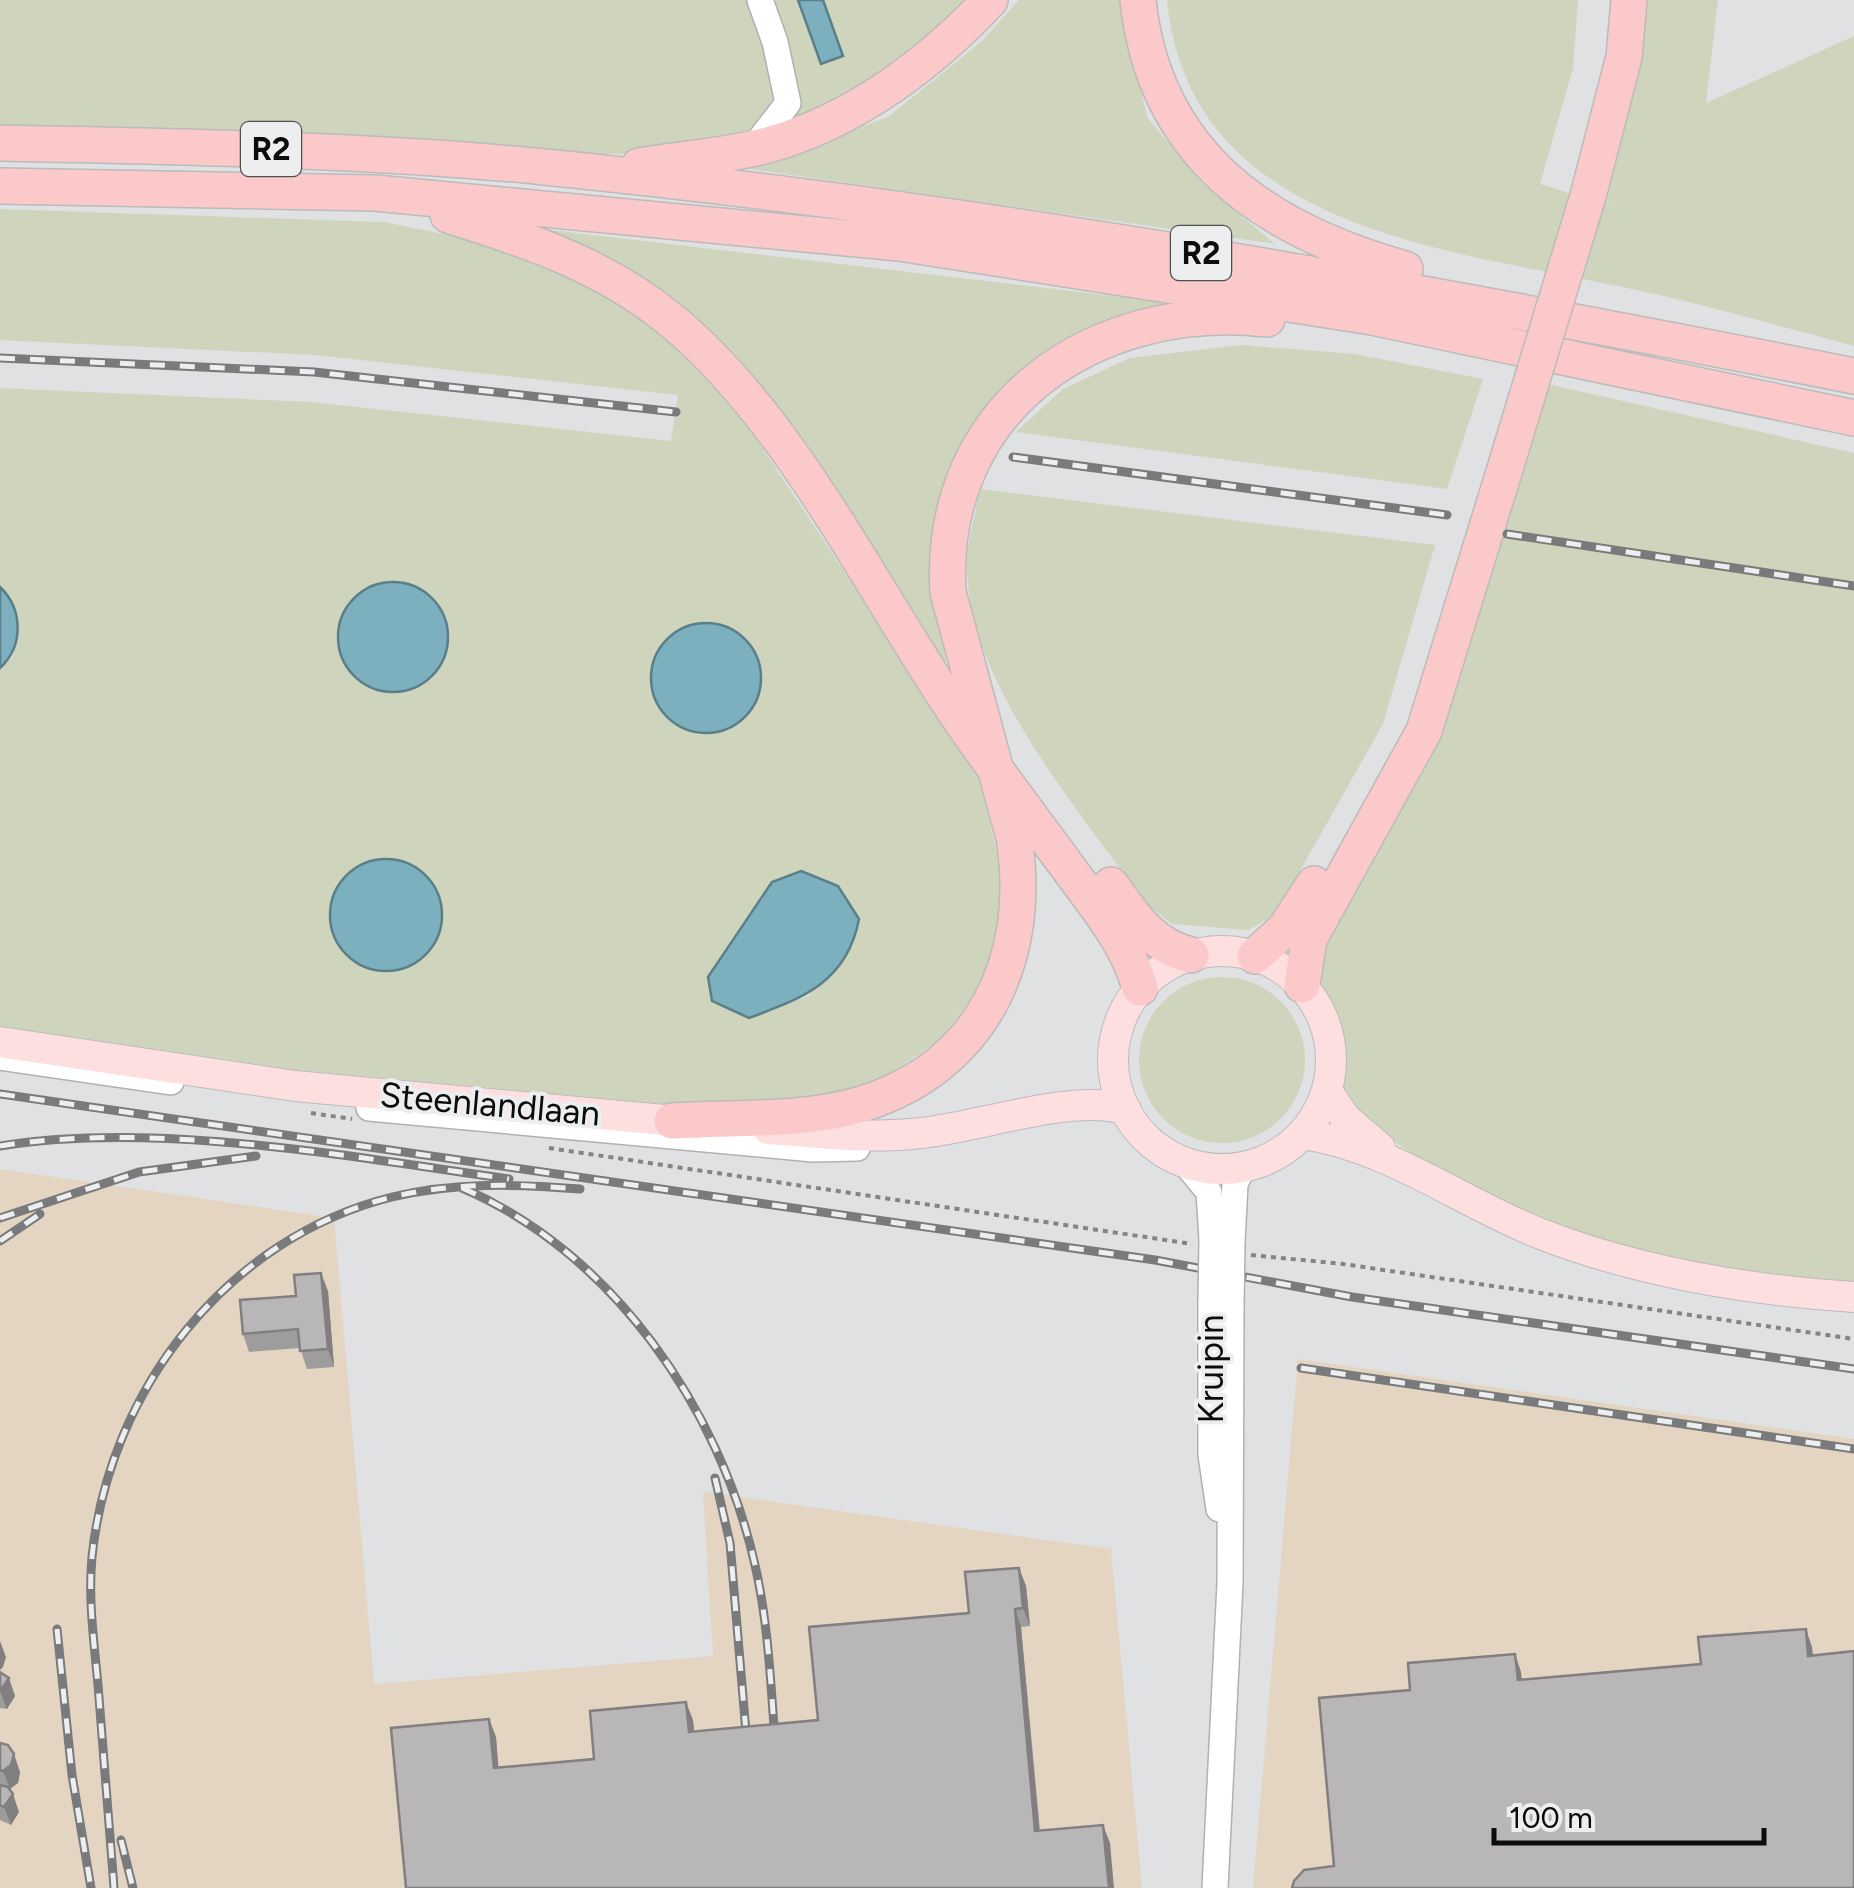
<svg xmlns="http://www.w3.org/2000/svg" width="1854" height="1888" viewBox="0 0 1854 1888" font-family="Figtree,sans-serif">
	<rect width="100%" height="100%" fill="#dfe1e3"/>
	<path fill="#e4d5c2" d="M 0,1169 L 334,1218 L 374,1684 L 713,1656 L 703,1492 L 1111,1549 L 1142,1888 L 0,1888 Z
		M 1298,1359 L 1854,1439 L 1854,1888 L 1253,1888 Z"/>
	<path fill="#ced5bc" fill-rule="evenodd" d="M 0,0 L 798,0 L 822,64 L 843,56 L 823,0 L 973,0 L 957,18 L 851,97 L 764,133 L 637,154 L 542,154 L 297,132 L 0,126 Z
		M 1019,0 L 1121,0 L 1147,117 L 1202,183 L 1275,244 L 749,169 L 888,117 L 982,41 Z
		M 1167,0 L 1578,0 L 1573,68 L 1540,184 L 1610,206 L 1603,201 L 1633,87 L 1645,0 L 1718,0 L 1706,103 L 1854,36 L 1854,346 C 1775,325 1697,302 1617,286 C 1440,248 1189,227 1167,0 Z
		M 0,209 L 384,222 L 473,240 L 532,258 L 593,286 L 661,332 L 708,376 L 749,428 L 978,773 L 1003,879 L 1001,921 L 980,987 L 941,1039 L 887,1076 L 856,1087 L 818,1096 L 673,1105 L 297,1070 L 0,1026 L 0,668 L 13,656 L 4,589 L 0,587 L 0,388 L 311,402 L 671,441 L 678,395 L 315,355 L 0,340 ZM 716,622 L 730,730 C 719,732 702,737 692,733 C 645,715 636,658 678,629 C 688,623 705,623 716,622 ZM 361,863 L 344,955 C 324,911 326,896 361,863 ZM 801,871 L 810,995 L 749,1018 L 712,1001 L 709,977 L 771,882 Z
		M 550,230 L 1174,303 L 1060,343 L 992,399 L 949,476 L 933,552 L 947,671 L 666,298 Z
		M 1241,345 L 1355,354 L 1483,379 L 1447,489 L 1016,432 L 1063,389 L 1130,358 Z
		M 1547,384 L 1854,453 L 1854,1285 C 1711,1271 1611,1254 1480,1191 C 1425,1164 1378,1138 1340,1089 C 1344,1066 1345,1041 1336,1018 C 1328,995 1314,985 1315,960 L 1515,476 L 1522,476 Z
		M 980,489 L 1435,545 L 1383,724 L 1275,915 L 1248,930 L 1172,924 L 1143,901 C 1078,807 967,683 967,565 C 967,540 976,513 980,489 Z
		M1139 1060a83 83 0 1 1 166 0a83 83 0 1 1-166 0Z"/>
	<path fill="#7db0bf" stroke="#5b7f89" stroke-width="2.5" d="M 798,0 L 823,0 L 843,56 L 821,64 Z
		M338 637a55 55 0 1 1 110 0a55 55 0 1 1-110 0Z
		M 0,587 C 23,609 24,646 0,668 Z
		M651 678a55 55 0 1 1 110 0a55 55 0 1 1-110 0Z
		M330 915a56 56 0 1 1 112 0a56 56 0 1 1-112 0Z
		M 801,871 L 838,886 L 859,919 C 847,982 803,998 749,1018 L 712,1001 L 708,977 L 772,882 Z"/>
	<g fill="none" stroke-linecap="round" stroke-linejoin="round">
		<g stroke="#afb1b3" stroke-width="28">
			<path id="minor" d="M 754,147 L 788,103 L 775,42 L 760,0
				M 0,1057 L 171,1082
				M 369,1108 L 813,1149 L 857,1148
				M 1185,1163 L 1209,1192 L 1212,1239
				M 1232,1242 L 1235,1184 L 1243,1167
				M 1211,1302 L 1211,1455 L 1219,1509
				M 1215,1888 L 1230,1583 L 1231,1307"/>
		</g>
		<g stroke="#bbb" stroke-width="32">
			<path id="major" d="M1113 1060a109 109 0 1 1 218 0a109 109 0 1 1-218 0Z
				M 0,1042 L 295,1086 L 697,1123
				M 1327,1091 L 1346,1119 L 1380,1148
				M 768,1129 C 819,1133 869,1139 921,1133 C 976,1128 1076,1092 1126,1110
				M 1302,1134 C 1388,1146 1462,1203 1541,1234 C 1641,1273 1747,1290 1854,1297"/>
		</g>
		<g stroke="#bbb" stroke-width="38">
			<path id="highway" d="M 1138,0 C 1154,155 1265,230 1405,269
				M 0,143 C 182,147 364,149 545,167 C 986,211 1420,290 1854,376
				M 639,166 C 682,159 727,156 768,145 C 854,121 930,64 990,0
				M 0,186 L 375,193 L 899,243 L 1372,317 L 1854,418
				M 1588,196 L 1624,57 L 1629,0
				M 448,215 C 528,240 606,266 672,321 C 791,419 873,592 960,719 C 994,769 1031,817 1067,866 C 1095,905 1127,941 1140,988
				M 1111,885 C 1133,916 1152,946 1191,955
				M 1255,956 L 1285,929 L 1314,884
				M 1302,985 L 1309,939 L 1424,731 L 1504,472
				M 672,1121 C 733,1117 803,1122 862,1104 C 984,1066 1033,957 1014,838 L 948,592 C 937,408 1093,300 1267,319"/>
		</g>
		<path stroke="#828485" stroke-width="4" stroke-dasharray="5 5" stroke-linecap="butt" d="M 311,1113 L 352,1119
			M 549,1148 L 1192,1244
			M 1251,1255 L 1343,1264 L 1854,1339"/>
		<use href="#minor" stroke="#fff" stroke-width="25"/>
		<use href="#major" stroke="#fddfdf" stroke-width="30"/>
		<use href="#highway" stroke="#fbc9ca" stroke-width="35"/>
		<g stroke="#797a7b" stroke-width="9">
			<path id="rail" d="M 0,358 L 314,372 L 676,412
				M 1013,457 L 1447,515
				M 1507,534 L 1854,586
				M 0,1094 L 1155,1260 L 1352,1297 L 1854,1369
				M 0,1146 C 157,1121 352,1157 509,1179
				M 462,1188 C 612,1252 720,1408 755,1565 C 769,1626 771,1691 776,1754
				M 0,1218 L 139,1172 L 256,1156
				M 0,1241 L 40,1214
				M 1301,1368 L 1854,1449
				M 715,1478 L 730,1543 L 748,1756
				M 57,1629 L 72,1775 L 91,1888
				M 121,1840 L 133,1888
				M 114,1888 C 109,1820 103,1752 98,1685 C 94,1642 88,1599 92,1557 C 109,1390 227,1238 392,1197 C 455,1182 516,1184 580,1189"/>
		</g>
		<use href="#rail" stroke="#eceef0" stroke-width="5" stroke-dasharray="15" stroke-linecap="butt"/>
		<g stroke="#afb1b3" stroke-width="28" stroke-linecap="butt">
			<path id="minor-bridge" d="M 1211,1302 L 1212,1239
				M 1231,1307 L 1232,1242"/>
		</g>
		<g stroke="#bbb" stroke-width="38" stroke-linecap="butt">
			<path id="highway-bridge" d="M 1504,472 L 1588,196"/>
		</g>
		<use href="#minor-bridge" stroke="#fff" stroke-width="25"/>
		<use href="#highway-bridge" stroke="#fbc9ca" stroke-width="35"/>
	</g>
	<path fill="#9e9d9d" d="M 328,1291 L 334,1367 L 307,1369 L 300,1348 L 249,1352 L 243,1334 L 296,1296 Z
		M 1019,1568 L 1026,1586 L 1030,1626 L 1021,1627 L 1040,1830 L 1110,1843 L 406,1888 L 489,1719 L 496,1737 L 498,1767 L 594,1759 L 693,1720 L 694,1731 L 818,1720 L 969,1613 Z
		M 0,1672 L 15,1696 L 7,1709 L 0,1708 Z
		M 0,1743 L 20,1772 L 18,1783 L 9,1788 L 19,1812 L 11,1825 L 0,1820 Z"/>
	<path fill="#817f80" d="M 321,1273 L 328,1291 L 334,1367 L 328,1349 Z
		M 1019,1568 L 1026,1586 L 1030,1626 L 1023,1608 Z
		M 1015,1609 L 1021,1627 L 1041,1849 L 1035,1831 Z
		M 1806,1629 L 1812,1647 L 1815,1674 L 1808,1656 Z
		M 0,1641 L 6,1657 L 3,1667 L 0,1670 Z
		M 1515,1654 L 1521,1672 L 1524,1698 L 1518,1680 Z
		M 9,1678 L 15,1696 L 7,1709 L 0,1691 Z
		M 686,1702 L 693,1720 L 696,1750 L 689,1732 Z
		M 489,1719 L 496,1737 L 500,1786 L 494,1768 Z
		M 14,1754 L 20,1772 L 18,1783 L 10,1789 L 3,1771 Z
		M 13,1794 L 19,1812 L 11,1825 L 4,1807 Z
		M 1103,1825 L 1110,1843 L 1114,1888 L 1109,1888 Z"/>
	<path fill="#b8b6b7" stroke="#817f80" stroke-width="2.5" d="M 321,1273 L 328,1349 L 300,1351 L 298,1329 L 243,1334 L 240,1300 L 296,1296 L 294,1275 Z
		M 1019,1568 L 1023,1608 L 1015,1609 L 1035,1831 L 1103,1825 L 1109,1888 L 406,1888 L 391,1728 L 489,1719 L 494,1768 L 594,1759 L 590,1711 L 686,1702 L 689,1732 L 818,1720 L 809,1627 L 969,1613 L 965,1572 Z
		M 1806,1629 L 1808,1656 L 1854,1651 L 1854,1888 L 1292,1888 L 1294,1881 L 1304,1870 L 1334,1866 L 1319,1698 L 1410,1690 L 1408,1663 L 1515,1654 L 1518,1680 L 1701,1664 L 1698,1637 Z
		M 0,1672 L 9,1678 L 0,1691 Z
		M 0,1743 L 8,1745 L 14,1754 L 11,1765 L 3,1771 L 0,1770 Z
		M 0,1785 L 8,1787 L 13,1794 L 4,1807 L 0,1805 Z"/>
	<g text-anchor="middle" dominant-baseline="central" stroke-width="8" stroke-linejoin="round" paint-order="stroke">
		<g fill="#eceef0" stroke="#4e5050" stroke-width="2.5">
			<rect x="241" y="122" width="60" height="54" rx="8"/>
			<rect x="1171" y="226" width="60" height="54" rx="8"/>
		</g>
		<g font-size="32" font-weight="bold" fill="#0b0c0c">
			<text x="271" y="149">R2</text>
			<text x="1201" y="253">R2</text>
		</g>
		<g font-size="35" fill="#0b0c0c" stroke="#eceef0">
			<text transform="translate(490 1104) rotate(5)">Steenlandlaan</text>
			<text transform="translate(1211 1369) rotate(-90)">Kruipin</text>
		</g>
	</g>
	<path d="M1494 1828v15h270v-15" fill="none" stroke="#0b0c0c" stroke-width="5"/>
	<text x="1509" y="1828" font-size="30" fill="#0b0c0c" stroke="#eceef0" stroke-width="8" paint-order="stroke">100 m</text>
</svg>
